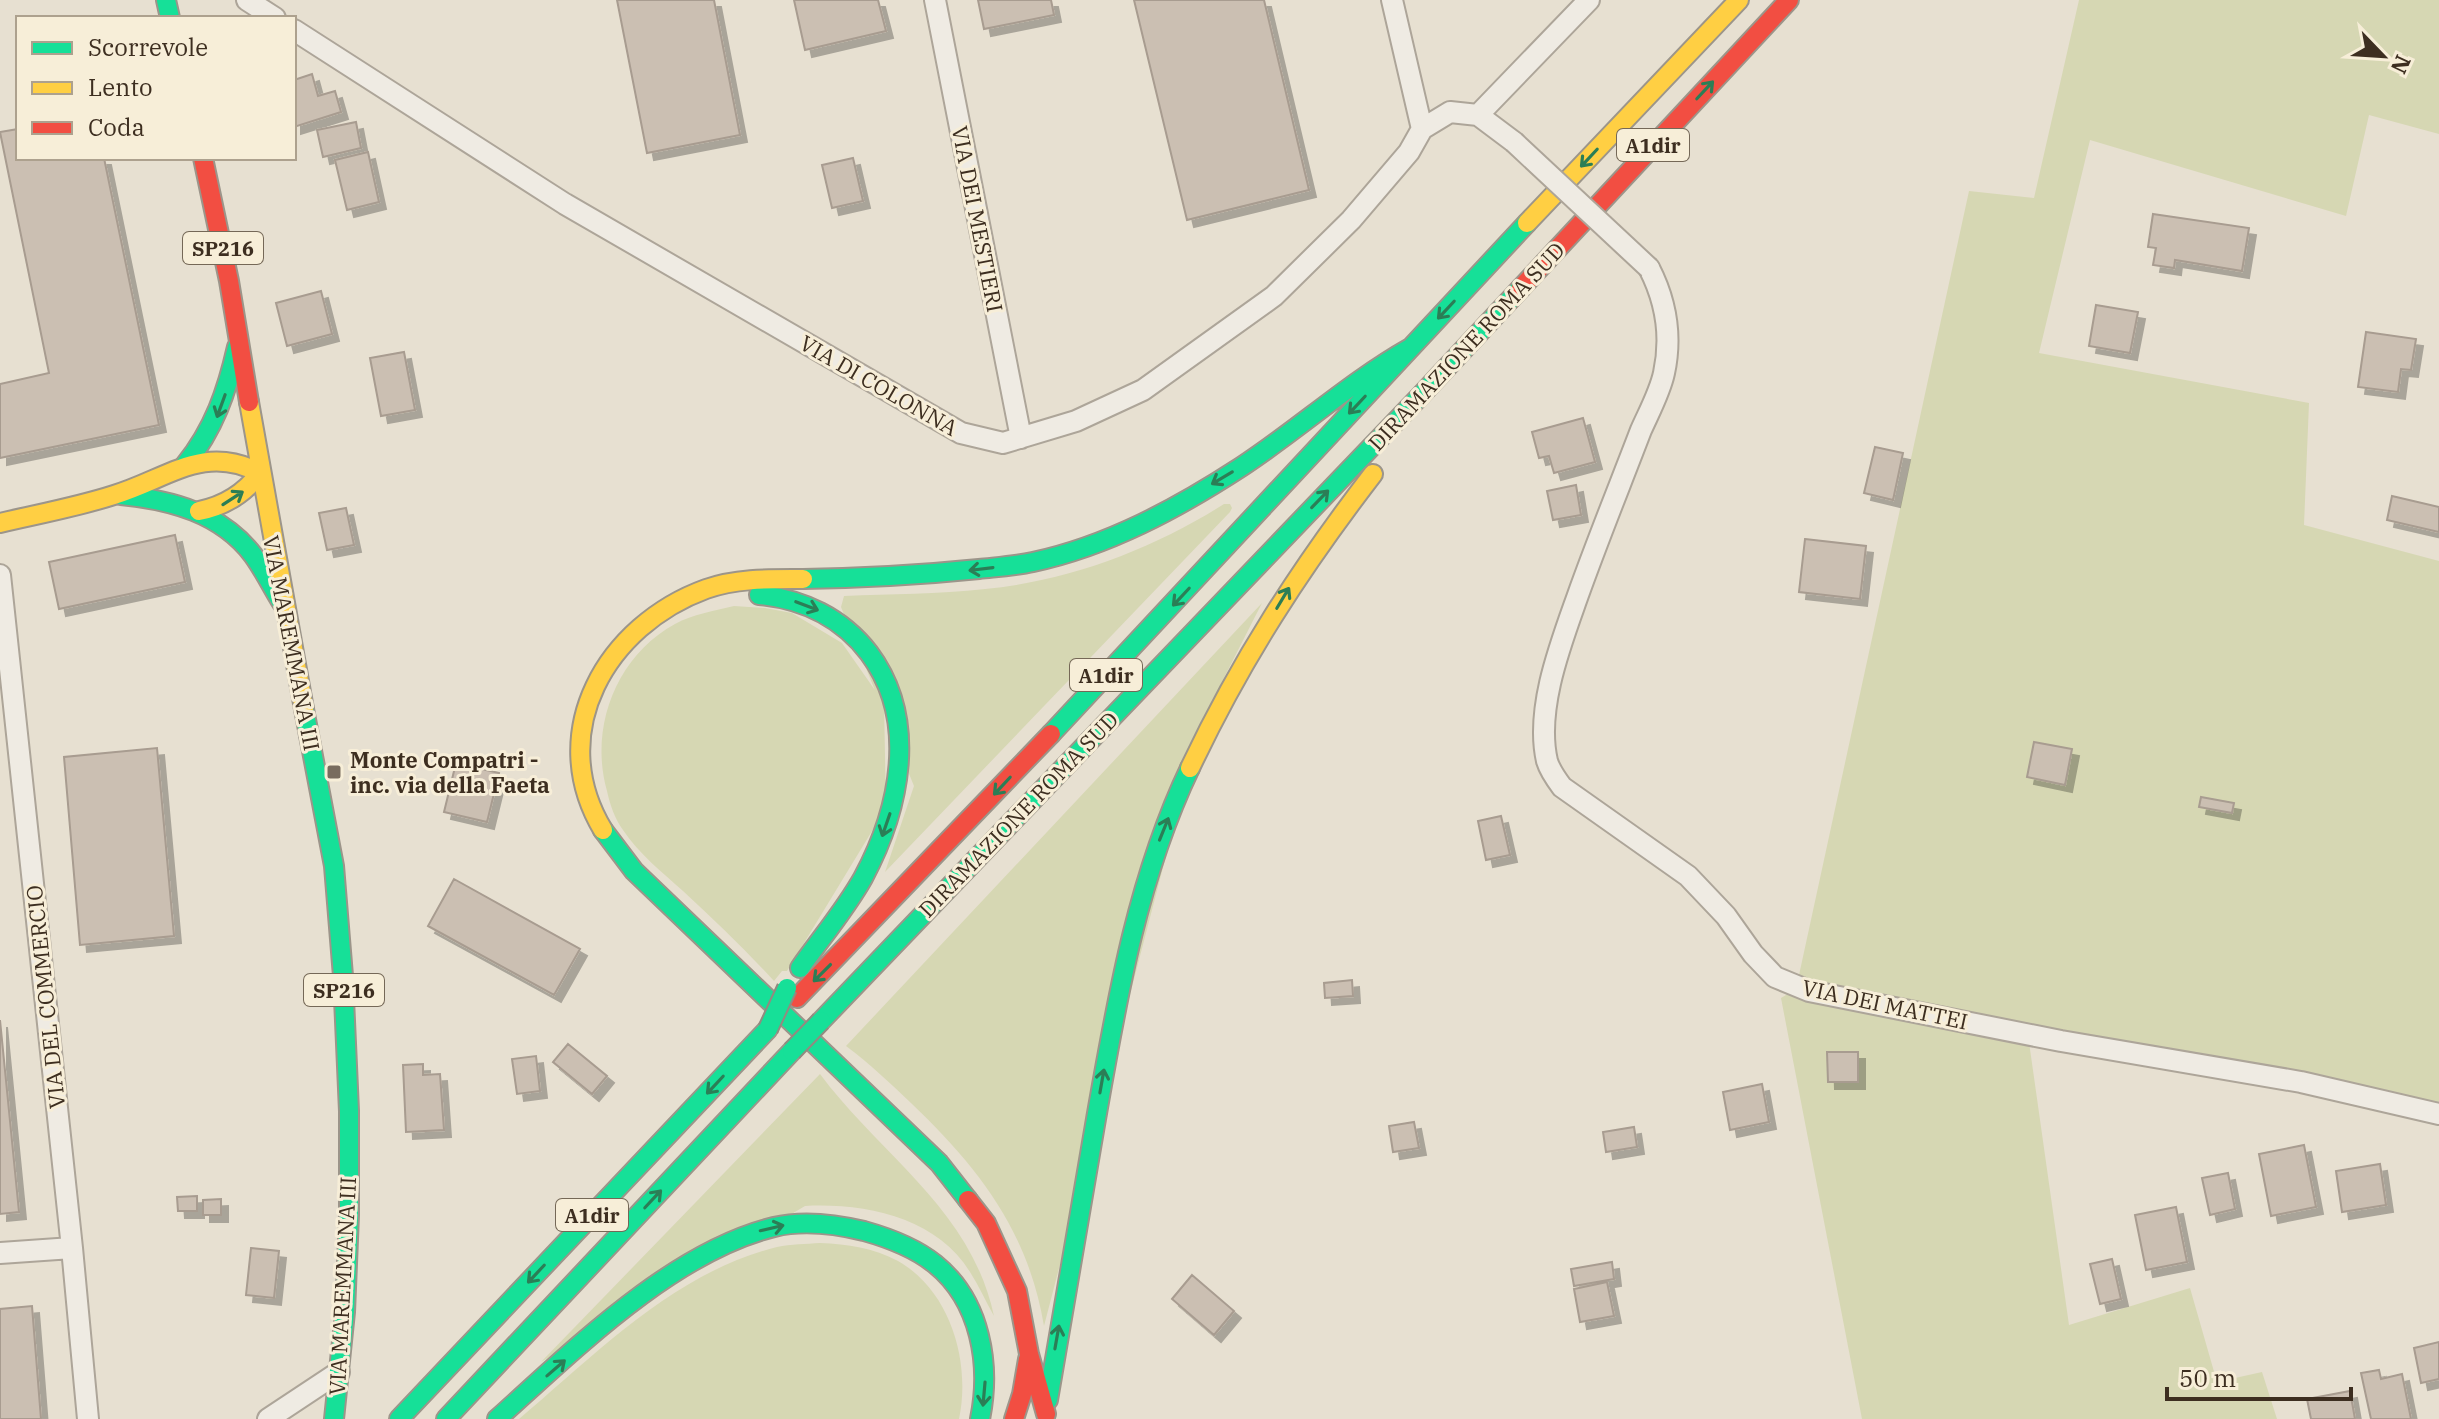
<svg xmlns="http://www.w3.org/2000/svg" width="2439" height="1419" viewBox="0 0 2439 1419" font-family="'IBM Plex Serif',serif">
	<defs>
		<filter id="shadow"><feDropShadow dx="7" dy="7" stdDeviation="0" flood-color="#0004"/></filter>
	</defs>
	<rect width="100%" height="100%" fill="#e7e0d1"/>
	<path fill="#d6d7b3" d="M 2079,0 L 2439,0 L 2439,134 L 2369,115 L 2346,216 L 2090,140 L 2039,353 L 2309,403 L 2304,525 L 2439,561 L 2439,1114 L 2028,1035 L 2069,1325 L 2190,1288 L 2217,1382 L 2262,1372 L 2277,1419 L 1862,1419 L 1781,998 L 1796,989 L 1969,191 L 2034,198 Z
		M 1224,504 L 1230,504 L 1232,508 L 1230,512 L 885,872 L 914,786 L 841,607 L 844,596 C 891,594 938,594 985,589 C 1069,581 1153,549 1224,504 Z
		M 1262,603 L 1200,725 L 1044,1326 C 1028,1231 979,1168 911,1103 C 890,1083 869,1063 846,1046 Z
		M 734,606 L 765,608 L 792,613 L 842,643 L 884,703 L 886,808 L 787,971 L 782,971 L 774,981 C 745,949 714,920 683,891 C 662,872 639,854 623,830 C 615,819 610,805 607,791 C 589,728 616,656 675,624 C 693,614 714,611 734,606 Z
		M 820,1074 C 881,1156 971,1209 994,1316 C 986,1302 979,1286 970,1272 C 936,1217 865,1203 805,1206 L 541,1362 Z
		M 820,1243 C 848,1244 873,1248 898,1261 C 951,1291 971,1363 959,1419 L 519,1419 C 596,1354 675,1272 777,1247 C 791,1244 806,1244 820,1243 Z"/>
	<path fill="#cbbfb2" stroke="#a89c90" stroke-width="2" filter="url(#shadow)" d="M 617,0 L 714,0 L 740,135 L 647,153 Z
		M 794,0 L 878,0 L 886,31 L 805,50 Z
		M 978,0 L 1051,0 L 1054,15 L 984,29 Z
		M 1134,0 L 1264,0 L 1309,190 L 1187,220 Z
		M 312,74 L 318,96 L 335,91 L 341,112 L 294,127 L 294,80 Z
		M 356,122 L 361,148 L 323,157 L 317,130 Z
		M 18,129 L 18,158 L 104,158 L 159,425 L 0,458 L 0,384 L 49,373 L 0,132 Z
		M 368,152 L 379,202 L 347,210 L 335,160 Z
		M 853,158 L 863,201 L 832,208 L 822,165 Z
		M 2153,214 L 2249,228 L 2242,271 L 2175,260 L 2174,268 L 2153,265 L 2156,248 L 2148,247 Z
		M 321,291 L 332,334 L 287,346 L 276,303 Z
		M 2096,305 L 2138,312 L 2130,353 L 2089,346 Z
		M 2366,332 L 2416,339 L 2411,370 L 2401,369 L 2398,392 L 2358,387 Z
		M 404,352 L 415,410 L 381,416 L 370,358 Z
		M 1583,418 L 1595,462 L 1554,473 L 1549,456 L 1539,458 L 1532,432 Z
		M 1875,447 L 1903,453 L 1893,500 L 1864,493 Z
		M 1576,485 L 1581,515 L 1553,520 L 1547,491 Z
		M 2392,496 L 2439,507 L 2439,532 L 2387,520 Z
		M 346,508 L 354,545 L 327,550 L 319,513 Z
		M 175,535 L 185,582 L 59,609 L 49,562 Z
		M 1805,539 L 1866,546 L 1860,599 L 1799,592 Z
		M 2034,742 L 2072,749 L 2065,785 L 2027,777 Z
		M 157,748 L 174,936 L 80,945 L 64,757 Z
		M 456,763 L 499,773 L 487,822 L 444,812 Z
		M 2201,797 L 2234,803 L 2232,813 L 2199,807 Z
		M 1501,816 L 1510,855 L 1486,860 L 1478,821 Z
		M 454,879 L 580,949 L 554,995 L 428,926 Z
		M 1352,980 L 1353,996 L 1325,998 L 1324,983 Z
		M 0,1020 L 19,1212 L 0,1214 Z
		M 568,1044 L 607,1076 L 592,1094 L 553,1062 Z
		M 1827,1052 L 1858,1052 L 1858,1082 L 1828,1082 Z
		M 536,1056 L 540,1091 L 517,1094 L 512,1059 Z
		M 423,1064 L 423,1075 L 440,1074 L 444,1130 L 406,1132 L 403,1065 Z
		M 1762,1084 L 1769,1122 L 1730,1130 L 1723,1092 Z
		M 1414,1122 L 1419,1148 L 1393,1152 L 1389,1126 Z
		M 1634,1127 L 1637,1147 L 1606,1152 L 1603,1132 Z
		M 2304,1145 L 2316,1207 L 2271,1216 L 2259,1154 Z
		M 2380,1164 L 2386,1205 L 2342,1212 L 2336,1171 Z
		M 2228,1173 L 2235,1209 L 2210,1215 L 2202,1178 Z
		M 197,1196 L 197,1211 L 178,1211 L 177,1197 Z
		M 221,1199 L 221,1215 L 203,1215 L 203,1200 Z
		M 2176,1207 L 2187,1262 L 2146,1270 L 2135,1215 Z
		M 251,1248 L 279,1251 L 274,1298 L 246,1295 Z
		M 2112,1259 L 2121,1299 L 2100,1304 L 2090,1264 Z
		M 1612,1262 L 1614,1279 L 1574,1286 L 1571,1269 Z
		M 1192,1275 L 1234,1311 L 1214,1335 L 1172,1299 Z
		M 1607,1282 L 1614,1316 L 1580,1322 L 1574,1289 Z
		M 32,1306 L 41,1419 L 0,1419 L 0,1309 Z
		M 2439,1342 L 2439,1379 L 2421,1383 L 2414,1348 Z
		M 2379,1370 L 2381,1379 L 2402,1374 L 2411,1419 L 2371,1419 L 2361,1373 Z
		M 2350,1391 L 2355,1419 L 2311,1419 L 2307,1399 Z"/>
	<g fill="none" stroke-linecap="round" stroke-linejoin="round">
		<g stroke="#ada599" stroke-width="24">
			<path id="street" d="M 247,0 L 275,18
				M 935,0 L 1021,438
				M 1392,0 L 1422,129
				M 294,30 L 565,204 L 961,433 L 1003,443 L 1076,421 L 1143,390 L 1274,296 L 1351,220 L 1409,152 L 1422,129 L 1450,112 L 1478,115 L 1514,142
				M 1478,115 L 1589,0
				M 1649,268 C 1666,301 1672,336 1664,373 C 1660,392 1649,412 1641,430 C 1620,485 1598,539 1578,595 C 1561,643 1535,709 1547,761 C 1550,771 1556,779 1562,787 L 1688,876 L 1726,916 L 1753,954 L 1775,977 L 1809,991 L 2061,1041 L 2301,1082 L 2439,1114
				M 0,575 L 72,1248 L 88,1419
				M 0,1253 L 72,1248
				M 268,1419 L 339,1372"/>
		</g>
		<g stroke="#9c958a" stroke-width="22">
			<path id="fast" d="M 166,0 L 170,18
				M 185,465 C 214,429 227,391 237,347
				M 121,495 C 171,500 221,513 253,555 C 264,570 272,587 282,603
				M 803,579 C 862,578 920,575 979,569 C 997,567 1015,566 1033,562 C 1108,546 1178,508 1241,467 C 1299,429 1350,382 1410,348
				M 759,595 C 803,599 842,618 869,653 C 919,720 900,809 863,878 C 845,910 821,938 800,968
				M 304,709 L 334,866 L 343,976 L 349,1111 L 349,1215 L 345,1312 L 334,1419
				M 1051,734 L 1527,223
				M 603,830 L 634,871 L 939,1163 L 968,1200
				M 821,1021 L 1424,392 L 1521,288
				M 1048,1400 C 1064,1306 1080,1213 1096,1119 C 1117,999 1137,879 1190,768
				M 399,1419 L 768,1029
				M 446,1419 L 792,1051
				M 497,1419 C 574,1350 672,1252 774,1227 C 803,1220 835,1224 864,1231 C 889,1238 914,1247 935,1264 C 981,1301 991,1365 980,1419"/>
		</g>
		<g stroke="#9c958a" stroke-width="22">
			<path id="slow" d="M 1527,223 L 1739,0
				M 249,402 L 304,709
				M 0,523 C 38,514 77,507 114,495 C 167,479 204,443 260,473 C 244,494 225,506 199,511
				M 1190,768 C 1241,660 1300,569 1373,474
				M 603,830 C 544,732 607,625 706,589 C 737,578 771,579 803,579"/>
		</g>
		<g stroke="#9c958a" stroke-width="22">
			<path id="jam" d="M 203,158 L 229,281 L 249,402
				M 1521,288 L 1789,0
				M 797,998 L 1051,734
				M 968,1200 L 986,1223 L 1017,1291 L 1029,1354 L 1046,1414
				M 1014,1419 L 1022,1394 L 1028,1359"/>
		</g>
		<use href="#street" stroke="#efebe3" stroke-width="20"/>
		<use href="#fast" stroke="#16e098" stroke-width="18"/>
		<use href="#slow" stroke="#ffcf43" stroke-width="18"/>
		<use href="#jam" stroke="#f24e42" stroke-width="18"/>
		<g stroke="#ada599" stroke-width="24" stroke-linecap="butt">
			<path id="street-bridge" d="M 1514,142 L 1649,268"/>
		</g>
		<g stroke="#928b80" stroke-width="22" stroke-linecap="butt">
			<path id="fast-bridge" d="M 768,1029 L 787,988
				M 792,1051 L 821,1021"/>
		</g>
		<use href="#street-bridge" stroke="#efebe3" stroke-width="20"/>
		<use href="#fast-bridge" stroke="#16e098" stroke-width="18"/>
	</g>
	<defs><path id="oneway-shaft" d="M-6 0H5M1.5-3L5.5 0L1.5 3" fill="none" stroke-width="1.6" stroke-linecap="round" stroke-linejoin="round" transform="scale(2)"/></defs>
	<g stroke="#2b7e56">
		<use href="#oneway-shaft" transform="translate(1705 90) rotate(-47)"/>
		<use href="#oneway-shaft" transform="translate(1589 158) rotate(133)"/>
		<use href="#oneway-shaft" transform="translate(1446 310) rotate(133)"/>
		<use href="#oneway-shaft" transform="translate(1357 405) rotate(133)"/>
		<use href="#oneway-shaft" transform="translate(221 406) rotate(110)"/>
		<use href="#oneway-shaft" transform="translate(1222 478) rotate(149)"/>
		<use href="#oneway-shaft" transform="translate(233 498) rotate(-33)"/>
		<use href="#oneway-shaft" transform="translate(1320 499) rotate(-46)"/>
		<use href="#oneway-shaft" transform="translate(981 569) rotate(173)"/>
		<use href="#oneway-shaft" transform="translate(1181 597) rotate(133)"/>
		<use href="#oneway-shaft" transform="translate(1283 598) rotate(-59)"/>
		<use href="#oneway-shaft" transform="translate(807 606) rotate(21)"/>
		<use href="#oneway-shaft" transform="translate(1002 786) rotate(133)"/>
		<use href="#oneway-shaft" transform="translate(886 825) rotate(109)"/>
		<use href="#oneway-shaft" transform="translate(1164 829) rotate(-68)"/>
		<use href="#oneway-shaft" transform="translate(822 973) rotate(135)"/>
		<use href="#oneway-shaft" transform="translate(1102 1081) rotate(-80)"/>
		<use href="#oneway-shaft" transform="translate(715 1085) rotate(133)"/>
		<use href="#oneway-shaft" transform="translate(653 1199) rotate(-47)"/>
		<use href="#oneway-shaft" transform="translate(772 1228) rotate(-13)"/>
		<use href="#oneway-shaft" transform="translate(536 1274) rotate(133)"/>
		<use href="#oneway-shaft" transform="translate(1057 1337) rotate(-80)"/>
		<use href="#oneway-shaft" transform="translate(556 1368) rotate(-41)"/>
		<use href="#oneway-shaft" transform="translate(984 1394) rotate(95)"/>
	</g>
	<rect fill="#786c5e" stroke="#f7eed8" stroke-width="3" x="326" y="764" width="16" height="16" rx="4"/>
	<g text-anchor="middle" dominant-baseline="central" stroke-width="6" stroke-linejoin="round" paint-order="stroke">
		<g fill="#f7eed8" stroke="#756857" stroke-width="2">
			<rect x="1617" y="129" width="72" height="32" rx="6"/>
			<rect x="183" y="232" width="80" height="32" rx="6"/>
			<rect x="1070" y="659" width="72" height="32" rx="6"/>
			<rect x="304" y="974" width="80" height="32" rx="6"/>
			<rect x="556" y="1199" width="72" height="32" rx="6"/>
		</g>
		<g font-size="20" font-weight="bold" fill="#3d2e20">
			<text x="1653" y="145">A1dir</text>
			<text x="223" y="248">SP216</text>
			<text x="1106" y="675">A1dir</text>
			<text x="344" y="990">SP216</text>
			<text x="592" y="1215">A1dir</text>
		</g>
		<g font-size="22" fill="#3d2e20" stroke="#f7eed8">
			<text transform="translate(978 219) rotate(79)">VIA DEI MESTIERI</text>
			<text transform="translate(1466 346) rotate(-47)">DIRAMAZIONE ROMA SUD</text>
			<text transform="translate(879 385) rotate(30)">VIA DI COLONNA</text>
			<text transform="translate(292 643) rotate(79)">VIA MAREMMANA III</text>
			<text transform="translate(1018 814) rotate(-46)">DIRAMAZIONE ROMA SUD</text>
			<text transform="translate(45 997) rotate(-96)">VIA DEL COMMERCIO</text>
			<text transform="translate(1885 1004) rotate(12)">VIA DEI MATTEI</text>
			<text transform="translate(342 1286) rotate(-87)">VIA MAREMMANA III</text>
		</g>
		<g font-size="22" font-weight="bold" fill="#3d2e20" stroke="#f7eed8" text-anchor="start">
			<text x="350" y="759">Monte Compatri -<tspan x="350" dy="25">inc. via della Faeta</tspan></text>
		</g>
	</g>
	<rect x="16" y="16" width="280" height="144" fill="#f7eed8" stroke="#ada18e" stroke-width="2"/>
	<rect x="32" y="42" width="40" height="12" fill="#16e098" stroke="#ada18e" stroke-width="2"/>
	<text x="88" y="56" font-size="24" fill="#3d2e20">Scorrevole</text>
	<rect x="32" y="82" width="40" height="12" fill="#ffcf43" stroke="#ada18e" stroke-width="2"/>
	<text x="88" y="96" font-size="24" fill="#3d2e20">Lento</text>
	<rect x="32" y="122" width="40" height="12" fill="#f24e42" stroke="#ada18e" stroke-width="2"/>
	<text x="88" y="136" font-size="24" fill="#3d2e20">Coda</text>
	<g transform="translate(2383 56) rotate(115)" stroke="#f7eed8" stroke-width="6" paint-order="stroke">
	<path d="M0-6L14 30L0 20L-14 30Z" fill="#3d2e20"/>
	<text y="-12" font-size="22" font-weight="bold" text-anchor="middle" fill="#3d2e20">N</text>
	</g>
	<path d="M2167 1387v12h184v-12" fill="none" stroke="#3d2e20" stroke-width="4"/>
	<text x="2179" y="1387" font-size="24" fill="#3d2e20" stroke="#f7eed8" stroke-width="6" paint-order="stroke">50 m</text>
</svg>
